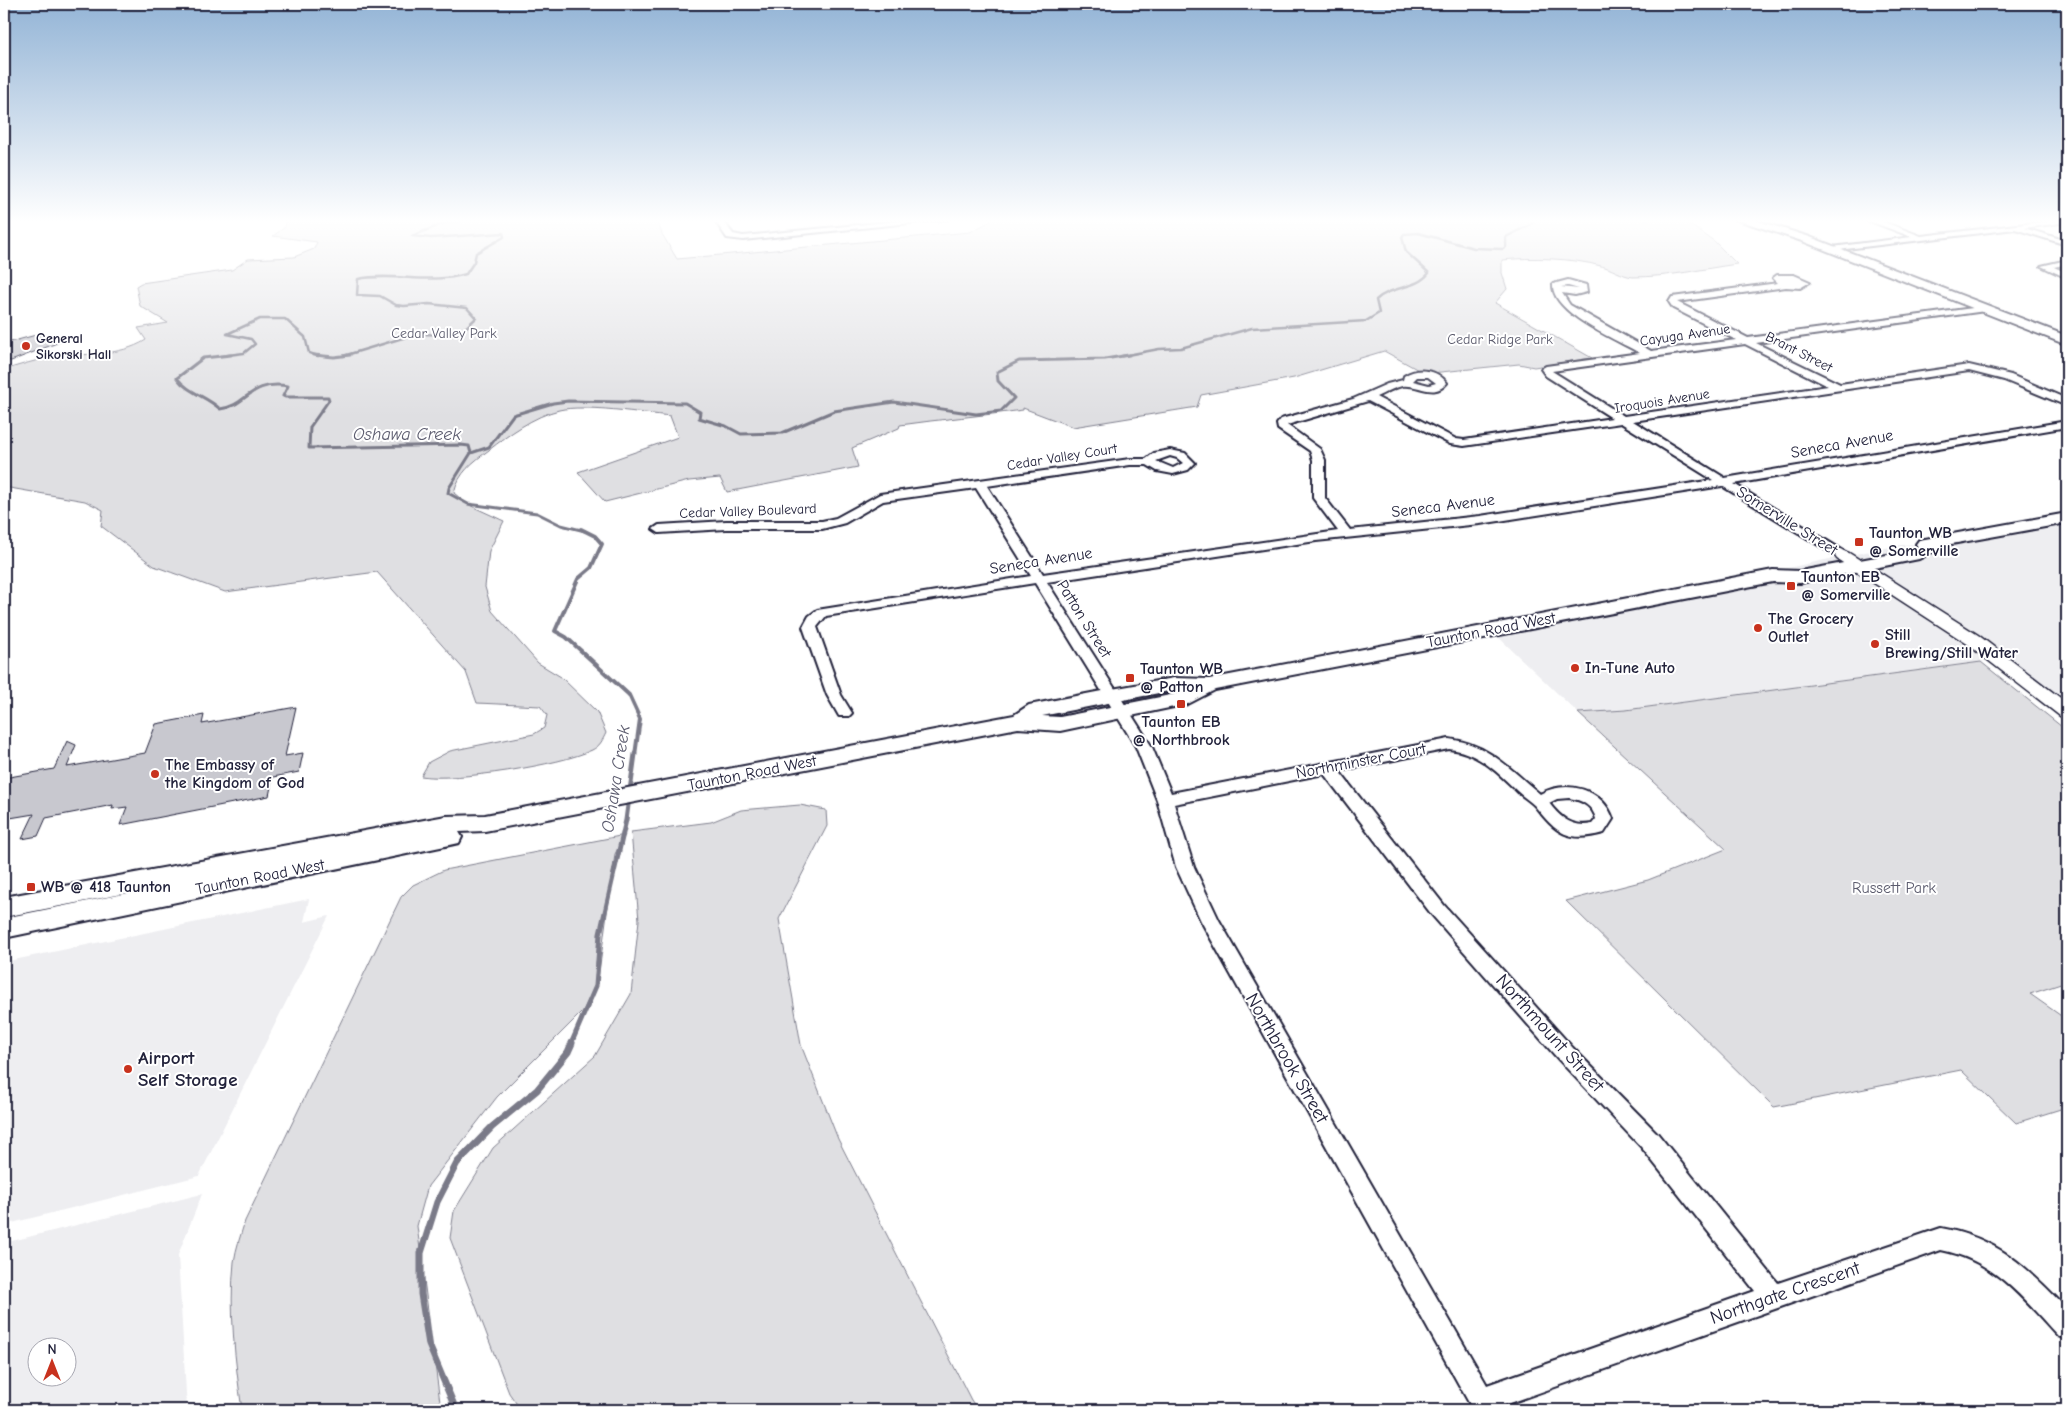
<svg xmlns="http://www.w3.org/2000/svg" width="2071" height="1414" viewBox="0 0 2071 1414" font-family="'Comic Neue',sans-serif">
	<rect width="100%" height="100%" fill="#fff"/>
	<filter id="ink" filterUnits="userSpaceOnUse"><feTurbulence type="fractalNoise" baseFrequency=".02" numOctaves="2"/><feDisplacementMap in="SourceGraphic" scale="10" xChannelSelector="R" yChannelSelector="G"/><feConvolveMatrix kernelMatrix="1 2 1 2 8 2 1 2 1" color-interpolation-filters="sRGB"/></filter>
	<g filter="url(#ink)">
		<path fill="#eeeef1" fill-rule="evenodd" d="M 2067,518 L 2067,712 L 2000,659 L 1626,710 L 1578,713 L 1493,632 L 1820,561 L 1901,545 L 1939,543 Z
			M 309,899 L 304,922 L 329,916 L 199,1176 L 4,1225 L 4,962 Z
			M 202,1194 L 178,1255 L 187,1410 L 4,1410 L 4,1243 ZM 38,1346 L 68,1346 L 68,1376 L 38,1376 Z"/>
		<path fill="#dfdfe2" stroke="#80808e" d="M 281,219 L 657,219 L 662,234 L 677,259 L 970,232 L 995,219 L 1092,219 L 1096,221 L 1119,219 L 1681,219 L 1714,241 L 1737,264 C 1701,269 1670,277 1633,277 C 1622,276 1611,268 1601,266 C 1573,258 1530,257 1502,260 L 1502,273 L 1507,289 L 1495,303 L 1592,358 L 1534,367 L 1519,364 L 1431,373 L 1422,372 L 1384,351 L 1294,378 L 1201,395 L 1197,407 L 1073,427 L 1023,408 L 1023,410 C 982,416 941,419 900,425 L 899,428 L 852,448 L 858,467 L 727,492 L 720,478 L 689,481 L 605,502 L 578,472 L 678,437 L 670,416 C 642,413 584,404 559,410 C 534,416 508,435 489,450 C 473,462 458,473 454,493 L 467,504 L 504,521 L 489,551 L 485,587 L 492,611 L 538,663 L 561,677 L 597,712 L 606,733 C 602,741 600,746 592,750 C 561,765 454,782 421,776 L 429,762 L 450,751 L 534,734 L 544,728 L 547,715 L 540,706 L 477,703 L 466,672 L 377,572 L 225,592 L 154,566 L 101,526 L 103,510 L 85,501 L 4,487 L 4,370 C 20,365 36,360 53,357 C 84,353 119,357 146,340 L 138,328 L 168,323 L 140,306 L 136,286 L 141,283 L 232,270 L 248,259 L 294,257 L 314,249 L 317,242 L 273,236 L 285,227 L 286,222 Z
			M 1981,662 L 2067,731 L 2067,982 L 2030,994 L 2067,1020 L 2067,1107 L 2016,1123 L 1961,1070 L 1774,1107 L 1566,901 L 1648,880 L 1726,849 L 1578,713 L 1626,710 Z
			M 800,805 L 826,810 L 827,826 L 779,919 L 801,1045 L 838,1139 L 971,1400 L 978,1410 L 521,1410 L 509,1393 L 450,1238 L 454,1211 L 493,1148 L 595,1056 L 631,994 L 639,920 L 631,832 L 711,822 L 741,810 Z
			M 625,835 L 615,854 L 598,980 L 583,1011 L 497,1097 L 428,1186 L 417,1226 L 441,1410 L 242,1410 C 235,1361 229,1311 234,1262 C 236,1248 241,1234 245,1221 L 401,897 L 413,885 L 444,870 Z"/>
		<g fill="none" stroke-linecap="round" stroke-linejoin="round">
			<path stroke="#7a7a88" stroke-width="2.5" d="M 220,356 L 244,353 L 255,344 L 251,339 L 227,334 L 260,319 L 285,319 L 305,337 L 309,353 L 318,356
				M 343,356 L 416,334 L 458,335 L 476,318 L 467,308 L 429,304 L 404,306 L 396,305 L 380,296 L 357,295 L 358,279 C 394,272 430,285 466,274 L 474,262 L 476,253 L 504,237 L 503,233 L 431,238 L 412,236 L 445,223 L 476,219
				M 1122,356 L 1159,349 L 1181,348 L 1252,328 L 1366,321 L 1379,313 L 1376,300 C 1392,285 1416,290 1429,273 L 1406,252 L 1402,237 L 1404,234 L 1418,233 L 1474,248 L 1503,249 L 1506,247 L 1506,237 L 1533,223 L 1532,219"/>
			<path stroke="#7a7a88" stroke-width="3" d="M 231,355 L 203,358 L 177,378 C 188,393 206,396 220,409 C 248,406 248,380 288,386 L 283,396 L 285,397 L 328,397 L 329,400 L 310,427 L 309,448 L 461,445 L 469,446 L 471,453
				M 314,355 L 334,357 L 350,355
				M 471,453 L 489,447 L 513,415 L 553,403 L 568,401 L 685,403 L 700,412 L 699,418 L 726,426 L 741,434 L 782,433 L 834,411 L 894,402 L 976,414 L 1001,411 L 1014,398 L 998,381 L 997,372 L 1019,361 L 1105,359 L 1129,355
				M 471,453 L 449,488 L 448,493 L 468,504 L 537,513 L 561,525 L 585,531"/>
			<path stroke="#7a7a88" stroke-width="4" d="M 581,529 L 595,536 L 602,544 L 591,568 L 578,579 L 555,631 L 566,637 L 629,695 L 640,719 L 635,755"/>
			<path stroke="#7a7a88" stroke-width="5" d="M 571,1044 L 596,986 L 600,934 L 626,820 L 635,754"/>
			<path stroke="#7a7a88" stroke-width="7" d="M 456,1410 L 429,1345 L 421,1294 L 421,1253 L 437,1202 L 457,1163 L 492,1127 L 537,1090 L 568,1052 L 572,1043"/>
		</g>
		<path fill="#c8c8cf" stroke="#22223b" d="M 36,335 L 62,341 L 11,361 L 4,360 L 4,341 L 10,342 Z
			M 296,707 L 285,756 L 303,753 L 299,772 L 273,777 L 269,796 L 120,825 L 127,807 L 112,809 L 113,805 L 46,818 L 38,836 L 22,839 L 34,814 L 4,819 L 4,778 L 54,769 L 67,741 L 76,745 L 67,767 L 145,753 L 156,724 L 204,715 L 202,724 Z"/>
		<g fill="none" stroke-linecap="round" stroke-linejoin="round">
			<g stroke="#22223b" stroke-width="4">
				<path id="minor" d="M 714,219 L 722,219 L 733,234 L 743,236 L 919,219 L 949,219 L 743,240 L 727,238 Z
					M 1864,219 L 1876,219 L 1921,236 L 2067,219 L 2067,222 L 2024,228 L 2067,241 L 2067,245 L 2015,229 L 1829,251 L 1828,249 L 1832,247 L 1912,237 Z
					M 2067,260 L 2067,264 L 2054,267 L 2067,273 L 2067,278 L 2041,266 Z
					M 1777,275 L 1794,275 L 1810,282 L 1800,288 L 1786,287 L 1677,302 L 1748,338 L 1988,306 L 1989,308 L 1985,311 L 1756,343 L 1840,384 L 1969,365 L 2011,375 L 2067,399 L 2067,406 L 2004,380 L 1969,371 L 1633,421 L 1725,478 L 2067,421 L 2067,427 L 1734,484 L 1847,553 L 1849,556 L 1847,559 L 1843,560 L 1722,486 L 1480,524 L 1316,541 L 1047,582 L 1152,747 L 1171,793 L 1449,739 C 1489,744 1511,770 1540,794 C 1567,779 1603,789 1613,819 L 1604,833 C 1568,843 1556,833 1535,806 C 1530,801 1522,796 1517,791 C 1497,772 1478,752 1449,749 L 1339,771 L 1444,905 L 1573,1048 L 1658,1134 L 1778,1283 L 1941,1228 C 1998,1238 2029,1269 2067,1309 L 2067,1339 L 2058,1336 C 2023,1298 1994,1260 1941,1250 L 1499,1407 L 1500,1410 L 1473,1410 L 1201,921 L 1176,867 L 1157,800 L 1136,747 L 1035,583 L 826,616 L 817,627 L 841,695 L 852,713 L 849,716 L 839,716 L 827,695 L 803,627 L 809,616 L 817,610 L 1031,576 L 976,488 L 883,501 L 845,523 L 822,529 L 726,529 L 659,533 L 653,529 L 659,525 L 726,521 L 822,521 L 836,518 L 880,494 L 1130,459 L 1146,459 L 1154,453 L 1170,450 L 1185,453 L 1195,463 L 1188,470 L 1173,474 L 1157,471 L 1147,465 L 1130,465 L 987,486 L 1043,574 L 1338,531 L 1313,498 L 1313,460 L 1310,451 L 1278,429 L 1277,424 L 1281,419 L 1353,399 L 1387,384 L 1403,380 L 1404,376 C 1418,367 1437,369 1447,383 C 1434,399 1419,384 1402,386 C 1393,388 1385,393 1376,397 L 1456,439 L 1464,440 L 1612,418 L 1546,376 L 1541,369 L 1546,366 L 1640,353 C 1617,340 1551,313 1553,284 L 1568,280 L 1586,285 L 1587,292 L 1575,295 L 1562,293 L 1570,305 L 1651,351 L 1736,340 L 1673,308 L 1669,302 L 1672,297 L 1778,283 L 1773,278 ZM 1568,286 L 1579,289 L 1561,287 ZM 1745,344 L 1828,386 L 1624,416 L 1552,371 ZM 1417,377 L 1428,377 L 1436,383 L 1429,385 L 1413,381 ZM 1368,401 L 1450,444 L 1464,446 L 1621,423 L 1713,480 L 1480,516 L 1350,530 L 1325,498 L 1325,460 L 1320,449 L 1287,425 ZM 1170,456 L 1177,458 L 1183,463 L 1173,468 L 1156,461 ZM 1324,774 L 1432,915 L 1559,1060 L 1642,1148 L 1755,1291 L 1487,1385 L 1219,920 L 1194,867 L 1174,804 ZM 1569,798 C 1582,800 1593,806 1596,819 L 1592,824 C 1573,828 1560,818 1549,803 L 1557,799 Z"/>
			</g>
			<g stroke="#22223b" stroke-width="3">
				<path id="tertiary" d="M 1843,551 L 1849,553 L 1978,635 L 2067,703 L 2067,718 L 2060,716 L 1966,643 L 1837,559 L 1835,556 Z"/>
			</g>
			<g stroke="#22223b" stroke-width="4">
				<path id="secondary" d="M 1735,219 L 1752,219 L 1810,237 L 2067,336 L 2067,345 L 1802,241 Z
					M 2067,513 L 2067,523 L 1946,545 L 1919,559 L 1800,583 L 1773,582 L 1215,690 L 1188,704 L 1060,731 L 1018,728 L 485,831 L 459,832 L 462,837 L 459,843 L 450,845 L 4,938 L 4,918 L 163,886 L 4,917 L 4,897 L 446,816 L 485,815 L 1014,715 L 1029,705 L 1112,689 L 1174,678 L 1209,679 L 1773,570 L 1800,571 L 1914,550 L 1918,547 L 1916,544 L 1919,540 L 1925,539 ZM 1174,690 L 1182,690 L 1175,694 L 1060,717 L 1042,716 Z"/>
			</g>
			<use href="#minor" fill="#fff" fill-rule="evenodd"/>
			<use href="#tertiary" fill="#fff" fill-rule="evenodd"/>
			<use href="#secondary" fill="#fff" fill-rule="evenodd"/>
		</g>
	</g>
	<linearGradient id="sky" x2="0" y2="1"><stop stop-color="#93b4d6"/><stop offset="0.53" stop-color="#fff"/><stop offset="1" stop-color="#fff" stop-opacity="0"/></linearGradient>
	<rect width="2071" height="417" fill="url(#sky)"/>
	<g fill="#c8321e" stroke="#fff" stroke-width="2">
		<circle cx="26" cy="346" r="5"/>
		<rect x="1854" y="537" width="10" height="10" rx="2.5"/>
		<rect x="1786" y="581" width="10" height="10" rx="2.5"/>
		<circle cx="1758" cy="628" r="5"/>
		<circle cx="1875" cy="644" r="5"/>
		<circle cx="1575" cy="668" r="5"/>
		<rect x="1125" y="673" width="10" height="10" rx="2.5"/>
		<rect x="1176" y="699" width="10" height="10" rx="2.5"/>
		<circle cx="155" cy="774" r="5"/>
		<rect x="26" y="882" width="10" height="10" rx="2.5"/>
		<circle cx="128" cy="1069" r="5"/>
	</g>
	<g text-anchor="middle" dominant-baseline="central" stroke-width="4" stroke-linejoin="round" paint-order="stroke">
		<g font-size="14" fill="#5b5b6d" stroke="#fff">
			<text x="444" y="333">Cedar Valley Park</text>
			<text x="1500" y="339">Cedar Ridge Park</text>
		</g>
		<g font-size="14" fill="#22223b" stroke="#fff">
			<text transform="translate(1685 335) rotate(-8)">Cayuga Avenue</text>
			<text transform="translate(1799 352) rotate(27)">Brant Street</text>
			<text transform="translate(1662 401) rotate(-9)">Iroquois Avenue</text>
			<text transform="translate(1062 457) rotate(-9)">Cedar Valley Court</text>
			<text transform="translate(748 511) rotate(-2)">Cedar Valley Boulevard</text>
		</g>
		<g font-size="14" font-weight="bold" fill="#22223b" stroke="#fff" text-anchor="start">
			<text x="36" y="338">General<tspan x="36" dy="16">Sikorski Hall</tspan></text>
		</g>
		<g font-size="16" fill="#22223b" stroke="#fff">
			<text transform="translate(1842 444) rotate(-10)">Seneca Avenue</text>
			<text transform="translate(1443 506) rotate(-7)">Seneca Avenue</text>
			<text transform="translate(1787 521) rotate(32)">Somerville Street</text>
			<text transform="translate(1041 561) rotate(-9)">Seneca Avenue</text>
			<text transform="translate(1084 619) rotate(58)">Patton Street</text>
			<text transform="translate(1491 630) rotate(-11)">Taunton Road West</text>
			<text transform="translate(1361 761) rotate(-11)">Northminster Court</text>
			<text transform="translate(752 773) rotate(-11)">Taunton Road West</text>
			<text transform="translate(260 877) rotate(-11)">Taunton Road West</text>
		</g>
		<g font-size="16" font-weight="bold" fill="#22223b" stroke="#fff" text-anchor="start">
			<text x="1869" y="533">Taunton WB<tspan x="1869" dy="18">@ Somerville</tspan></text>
			<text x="1801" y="577">Taunton EB<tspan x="1801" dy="18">@ Somerville</tspan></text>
			<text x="1768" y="619">The Grocery<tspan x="1768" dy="18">Outlet</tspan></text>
			<text x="1885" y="635">Still<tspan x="1885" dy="18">Brewing/Still Water</tspan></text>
			<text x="1585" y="668">In-Tune Auto</text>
			<text x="1140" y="669">Taunton WB<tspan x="1140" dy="18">@ Patton</tspan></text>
			<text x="1181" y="722" text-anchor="middle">Taunton EB<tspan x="1181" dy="18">@ Northbrook</tspan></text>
			<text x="165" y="765">The Embassy of<tspan x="165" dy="18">the Kingdom of God</tspan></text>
			<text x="41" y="887">WB @ 418 Taunton</text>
		</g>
		<g font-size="16" fill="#5b5b6d" stroke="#fff">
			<text x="1894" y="888">Russett Park</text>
		</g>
		<g font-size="18" font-style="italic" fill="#5c5c6f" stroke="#fff">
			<text x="407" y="434">Oshawa Creek</text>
			<text transform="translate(616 779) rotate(-81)">Oshawa Creek</text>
		</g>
		<g font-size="19" fill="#22223b" stroke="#fff">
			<text transform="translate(1550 1033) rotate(48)">Northmount Street</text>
			<text transform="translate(1287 1058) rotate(60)">Northbrook Street</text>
			<text transform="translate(1785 1293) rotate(-19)">Northgate Crescent</text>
		</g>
		<g font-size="19" font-weight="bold" fill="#22223b" stroke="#fff" text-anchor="start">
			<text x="138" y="1058">Airport<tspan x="138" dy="22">Self Storage</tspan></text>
		</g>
	</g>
	<rect width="2071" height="1414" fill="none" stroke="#fff" stroke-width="20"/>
	<rect x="10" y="10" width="2051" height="1394" fill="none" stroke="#22223b" stroke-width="2" filter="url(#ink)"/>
	<g transform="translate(52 1362)"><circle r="24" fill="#ffffff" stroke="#a7a7b1"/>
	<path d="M0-4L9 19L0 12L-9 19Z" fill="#c8321e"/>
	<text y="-8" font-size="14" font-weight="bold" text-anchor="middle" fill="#22223b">N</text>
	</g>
</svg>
